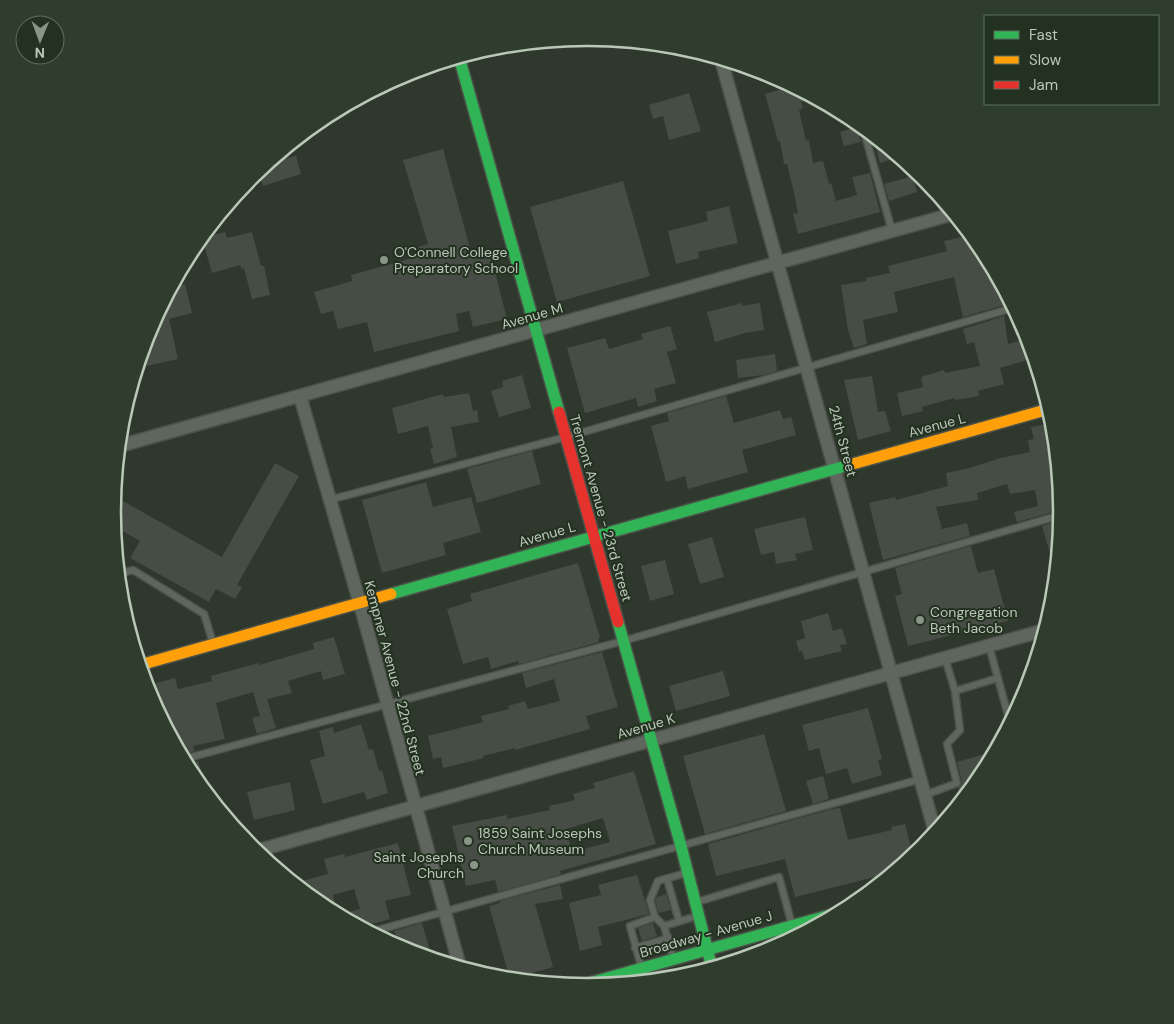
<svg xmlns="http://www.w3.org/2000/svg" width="1174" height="1024" viewBox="0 0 1174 1024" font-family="'DM Sans',sans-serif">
	<rect width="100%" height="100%" fill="#2f382c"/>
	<path fill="#464d44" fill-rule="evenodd" d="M 785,88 L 786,92 L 798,89 L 815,99 L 801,102 L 803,108 L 799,110 L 806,141 L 809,140 L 813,163 L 823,161 L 829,184 L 831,183 L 836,201 L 857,195 L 852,177 L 870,173 L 880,212 L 798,234 L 793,214 L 798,213 L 794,193 L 787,164 L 784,164 L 780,141 L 778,141 L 765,94 Z
		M 689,93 L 701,131 L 669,140 L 663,116 L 653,119 L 649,105 Z
		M 857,127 L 861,142 L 844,146 L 840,132 Z
		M 873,136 L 889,149 L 899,157 L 880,163 Z
		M 443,149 L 471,252 L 489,248 L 507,319 L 473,327 L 469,311 L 456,314 L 459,331 L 374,352 L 367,322 L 338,329 L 333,311 L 321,314 L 314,292 L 352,281 L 351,275 L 420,256 L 418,247 L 428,244 L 403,160 Z
		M 296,156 L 301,174 L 263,186 L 258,171 L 267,163 Z
		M 913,176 L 917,192 L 889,201 L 884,184 Z
		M 623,181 L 650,276 L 557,302 L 530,207 Z
		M 729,206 L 738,243 L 698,252 L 699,258 L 676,264 L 668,231 L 708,221 L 706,212 Z
		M 225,232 L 227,238 L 252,232 L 261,266 L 264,266 L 270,295 L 252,299 L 244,268 L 242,269 L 240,265 L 212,273 L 202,238 Z
		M 971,235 L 982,249 L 1006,293 L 1008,304 L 963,317 L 954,277 L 894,292 L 898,312 L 863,320 L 867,344 L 854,348 L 848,330 L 841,285 L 866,281 L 866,278 L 890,273 L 888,266 L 947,251 L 944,241 Z
		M 185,284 L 192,313 L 169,319 L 178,359 L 137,368 L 149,330 L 171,288 Z
		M 742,303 L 742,306 L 760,303 L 764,330 L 745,333 L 715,342 L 707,312 Z
		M 1004,316 L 1008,344 L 1025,339 L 1031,359 L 1000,368 L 1004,384 L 978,391 L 979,396 L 955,400 L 954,398 L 922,407 L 923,411 L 902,416 L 897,393 L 923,387 L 921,377 L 944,370 L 945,373 L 980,366 L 974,342 L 967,344 L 963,329 Z
		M 670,326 L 677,349 L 667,352 L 676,383 L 654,389 L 657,401 L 638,407 L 636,398 L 585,413 L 567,348 L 605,338 L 609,349 L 643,339 L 641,334 Z
		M 775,354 L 777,371 L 764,375 L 738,378 L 736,360 Z
		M 522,375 L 531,408 L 499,417 L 491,391 L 503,387 L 502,381 Z
		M 872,376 L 878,412 L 885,411 L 891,431 L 858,440 L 844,380 Z
		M 469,393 L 473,411 L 477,410 L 479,422 L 451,427 L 457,457 L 434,464 L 430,449 L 433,448 L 428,426 L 398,434 L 392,408 L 443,394 L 444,397 Z
		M 726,396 L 734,423 L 780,410 L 783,419 L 791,417 L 796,435 L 742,450 L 748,472 L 688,489 L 685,476 L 666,482 L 651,426 L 669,421 L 667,413 Z
		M 1053,423 L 1061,510 L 1017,522 L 1014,512 L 1038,506 L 1035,490 L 1010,494 L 1007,484 L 977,493 L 978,500 L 936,507 L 942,529 L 967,523 L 970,536 L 883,560 L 869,503 L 895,497 L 896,500 L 948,486 L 946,473 L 966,469 L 1001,458 L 1030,452 L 1028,440 L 1034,439 L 1031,427 Z
		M 532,451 L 541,484 L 477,503 L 467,469 Z
		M 275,463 L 299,476 L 237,585 L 242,587 L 235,599 L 216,589 L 209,602 L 130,558 L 140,541 L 114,526 L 113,518 L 123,501 L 222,557 Z
		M 426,482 L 433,507 L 471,497 L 481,532 L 443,543 L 446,555 L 382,573 L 362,500 Z
		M 805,517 L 813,550 L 795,554 L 797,560 L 776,564 L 774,552 L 761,555 L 754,529 Z
		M 1061,520 L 1056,571 L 1055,571 L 1042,526 Z
		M 712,537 L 724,577 L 700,584 L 688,544 Z
		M 971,546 L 978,573 L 994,569 L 1008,621 L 908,646 L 895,596 L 902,594 L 895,568 Z
		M 665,560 L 674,594 L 650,601 L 641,566 Z
		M 578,563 L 600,638 L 598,639 L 599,642 L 519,664 L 518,661 L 491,669 L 488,657 L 463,664 L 447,609 L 472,601 L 470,594 Z
		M 828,613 L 833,631 L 842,628 L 847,644 L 840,645 L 842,651 L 805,660 L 802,651 L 799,652 L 796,641 L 805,638 L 801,621 Z
		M 334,637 L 345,674 L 323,680 L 321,671 L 288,681 L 292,693 L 267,699 L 276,728 L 257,734 L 252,718 L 260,716 L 253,692 L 216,703 L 225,739 L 193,746 L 195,751 L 181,755 L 166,725 L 154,684 L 175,678 L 178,689 L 212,681 L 211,676 L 259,663 L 259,665 L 314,649 L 313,643 Z
		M 602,652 L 618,707 L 586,716 L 590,729 L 515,750 L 515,748 L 483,756 L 484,758 L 443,768 L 441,757 L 433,759 L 428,736 L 483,722 L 481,716 L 509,709 L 508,706 L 525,701 L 528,709 L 560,701 L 554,679 L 526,688 L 522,673 Z
		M 723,671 L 730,696 L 676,711 L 669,686 Z
		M 868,708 L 882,759 L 878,760 L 882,775 L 852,784 L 847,768 L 826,774 L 819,748 L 809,751 L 802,725 Z
		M 361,724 L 369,750 L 373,749 L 379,771 L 382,770 L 388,793 L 367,800 L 364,792 L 323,804 L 310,760 L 325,756 L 319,731 L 333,727 L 334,733 Z
		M 764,734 L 786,811 L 705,834 L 683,756 Z
		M 985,754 L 988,764 L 981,776 L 962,800 L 958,788 L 962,782 L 957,762 Z
		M 198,761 L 207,791 L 206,792 L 192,775 L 186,764 Z
		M 634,771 L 656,844 L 560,871 L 561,874 L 558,875 L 498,892 L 495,880 L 466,886 L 452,826 L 507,815 L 507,819 L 550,810 L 549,806 L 575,800 L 573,794 L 595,788 L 593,783 ZM 603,818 L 610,842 L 572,852 L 566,829 Z
		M 823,776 L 829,799 L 813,804 L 806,781 Z
		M 290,782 L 295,810 L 254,820 L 247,792 Z
		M 840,808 L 848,840 L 892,830 L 891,827 L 905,824 L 913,856 L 891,873 L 795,897 L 785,859 L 716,876 L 708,844 L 832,809 Z
		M 398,843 L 411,895 L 385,901 L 390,919 L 362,927 L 339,915 L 360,909 L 354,889 L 333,895 L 338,914 L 323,906 L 295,883 L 328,874 L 324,859 L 344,854 L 345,857 Z
		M 637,875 L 649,914 L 598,927 L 602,945 L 580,951 L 569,903 L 601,895 L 598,885 Z
		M 560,885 L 563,899 L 535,904 L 553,967 L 510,979 L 489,906 L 500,903 L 500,901 Z
		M 666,894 L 671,910 L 659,913 L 655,900 L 657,897 Z
		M 422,923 L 432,958 L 398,947 L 394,931 Z
		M 653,923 L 657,936 L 642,941 L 638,928 Z"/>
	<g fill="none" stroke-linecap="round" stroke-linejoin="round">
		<g stroke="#4c524a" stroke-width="9">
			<path id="lane" d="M 863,128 L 892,231
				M 329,500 L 566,437 L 1013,308
				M 119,574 L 133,570 L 204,614 L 213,643
				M 989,646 L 1010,722
				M 955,691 L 998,678
				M 184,759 L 623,641 L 1061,515
				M 925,795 L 957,783 L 947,744 L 960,730 L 955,691 L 945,658
				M 667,879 L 679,921
				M 697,902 L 779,877 L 792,925
				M 664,926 L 697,916
				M 371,932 L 921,779
				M 635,948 L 669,938
				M 673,957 L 664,926 L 655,917 L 650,900 L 658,881 L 686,873
				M 641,966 L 630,926 L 655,917"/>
		</g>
		<g stroke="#4c524a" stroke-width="15">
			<path id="street" d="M 721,59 L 935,832
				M 300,396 L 360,604 L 460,967
				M 119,446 L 953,214
				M 256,851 L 1045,630"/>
		</g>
		<g stroke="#4c524a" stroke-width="14">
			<path id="fast" d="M 459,57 L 559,412
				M 391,594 L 849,465
				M 618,622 L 681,846 L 712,968
				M 579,986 L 841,912"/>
		</g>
		<g stroke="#4c524a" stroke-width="14">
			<path id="slow" d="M 849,465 L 1049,409
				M 140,665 L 391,594"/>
		</g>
		<g stroke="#4c524a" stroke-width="14">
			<path id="jam" d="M 559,412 L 618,622"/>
		</g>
		<use href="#lane" stroke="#5e665d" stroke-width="6"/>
		<use href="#street" stroke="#5e665d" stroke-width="12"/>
		<use href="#fast" stroke="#30b455" stroke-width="11"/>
		<use href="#slow" stroke="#ff9f0a" stroke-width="11"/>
		<use href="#jam" stroke="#e5322d" stroke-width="11"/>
	</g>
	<g fill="#899687" stroke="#233220" stroke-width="2">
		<circle cx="384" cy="260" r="5"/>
		<circle cx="920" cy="620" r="5"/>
		<circle cx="468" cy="841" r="5"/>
		<circle cx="474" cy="865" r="5"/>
	</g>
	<g text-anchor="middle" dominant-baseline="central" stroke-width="4" stroke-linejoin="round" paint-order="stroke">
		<g font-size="14" fill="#bac8b8" stroke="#233220" text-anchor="start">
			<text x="394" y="252">O'Connell College<tspan x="394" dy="16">Preparatory School</tspan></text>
			<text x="930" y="612">Congregation<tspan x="930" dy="16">Beth Jacob</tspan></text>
			<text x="478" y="833">1859 Saint Josephs<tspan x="478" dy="16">Church Museum</tspan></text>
			<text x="464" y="857" text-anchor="end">Saint Josephs<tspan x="464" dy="16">Church</tspan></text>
		</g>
		<g font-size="14" fill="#bac8b8" stroke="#233220">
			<text transform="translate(532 316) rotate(-16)">Avenue M</text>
			<text transform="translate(937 425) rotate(-15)">Avenue L</text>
			<text transform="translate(843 441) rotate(75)">24th Street</text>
			<text transform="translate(601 508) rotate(74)">Tremont Avenue - 23rd Street</text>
			<text transform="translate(547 534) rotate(-16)">Avenue L</text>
			<text transform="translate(395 678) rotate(75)">Kempner Avenue - 22nd Street</text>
			<text transform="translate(646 726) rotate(-16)">Avenue K</text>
			<text transform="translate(706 934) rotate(-16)">Broadway - Avenue J</text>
		</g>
	</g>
	<path d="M0 0H1174V1024H0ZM121 512a466 466 0 1 1 932 0a466 466 0 1 1-932 0Z" fill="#2f3e2c" fill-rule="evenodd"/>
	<path fill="none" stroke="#bac8b8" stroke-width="2.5" d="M121 512a466 466 0 1 1 932 0a466 466 0 1 1-932 0Z"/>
	<rect x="984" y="15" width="175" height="90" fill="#233220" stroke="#5f6e5d"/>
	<rect x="994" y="31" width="25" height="8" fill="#30b455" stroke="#5f6e5d"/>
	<text x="1029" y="40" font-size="15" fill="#bac8b8">Fast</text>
	<rect x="994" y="56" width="25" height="8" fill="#ff9f0a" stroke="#5f6e5d"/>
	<text x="1029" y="65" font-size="15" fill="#bac8b8">Slow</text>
	<rect x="994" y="81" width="25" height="8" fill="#e5322d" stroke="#5f6e5d"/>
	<text x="1029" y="90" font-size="15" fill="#bac8b8">Jam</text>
	<g transform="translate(40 40) rotate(181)"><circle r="24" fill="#233220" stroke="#5f6e5d"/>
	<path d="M0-4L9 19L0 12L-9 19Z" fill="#899687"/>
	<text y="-8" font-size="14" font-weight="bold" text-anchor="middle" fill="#bac8b8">N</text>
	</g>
</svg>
